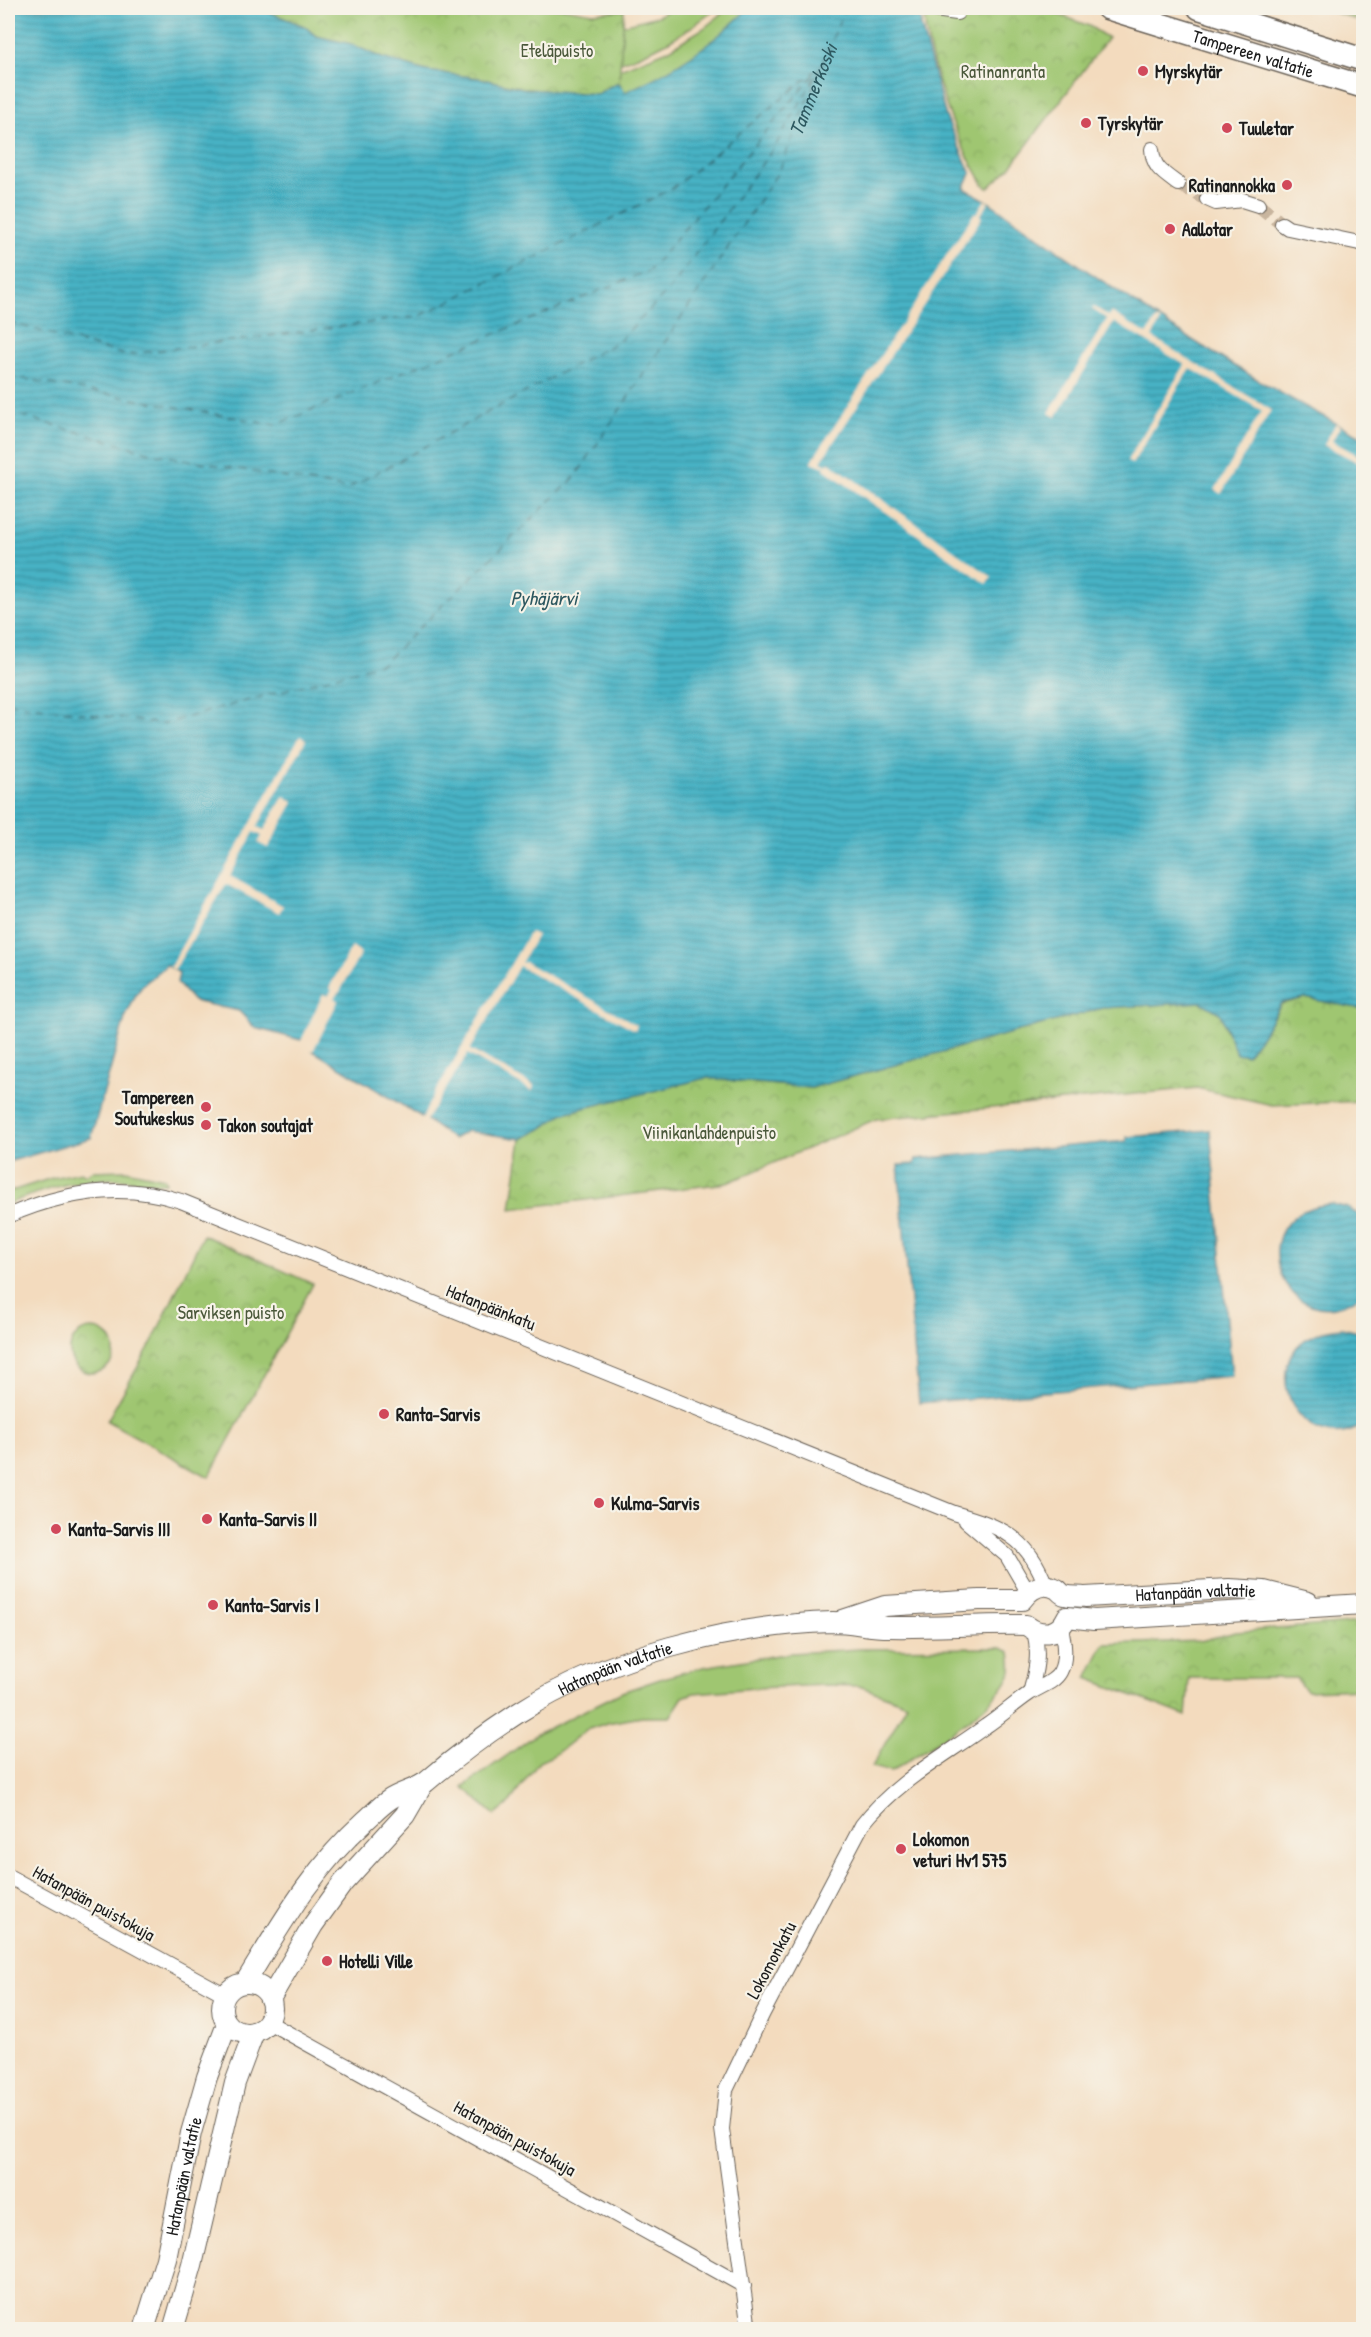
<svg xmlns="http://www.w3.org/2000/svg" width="1371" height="2337" viewBox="0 0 1371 2337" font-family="'Patrick Hand',sans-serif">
	<defs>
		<pattern id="park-crowns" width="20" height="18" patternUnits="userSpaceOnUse" patternTransform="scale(1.5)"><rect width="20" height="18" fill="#9fc671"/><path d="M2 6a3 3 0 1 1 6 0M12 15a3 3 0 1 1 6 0" fill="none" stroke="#88aa61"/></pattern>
		<pattern id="water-rules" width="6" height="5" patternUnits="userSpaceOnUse" patternTransform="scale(1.5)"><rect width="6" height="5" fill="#47b2c5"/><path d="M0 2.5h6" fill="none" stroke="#3a909f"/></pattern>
	</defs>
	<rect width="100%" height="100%" fill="#f7f3e8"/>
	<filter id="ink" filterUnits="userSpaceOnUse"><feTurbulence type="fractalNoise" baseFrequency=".0167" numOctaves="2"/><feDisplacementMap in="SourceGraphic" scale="12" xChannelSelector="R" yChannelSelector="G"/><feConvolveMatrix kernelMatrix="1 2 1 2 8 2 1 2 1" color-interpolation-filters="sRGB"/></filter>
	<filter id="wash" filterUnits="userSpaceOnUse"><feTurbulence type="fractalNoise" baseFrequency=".008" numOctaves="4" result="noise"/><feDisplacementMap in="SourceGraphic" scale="24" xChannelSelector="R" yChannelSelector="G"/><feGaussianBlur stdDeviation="1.35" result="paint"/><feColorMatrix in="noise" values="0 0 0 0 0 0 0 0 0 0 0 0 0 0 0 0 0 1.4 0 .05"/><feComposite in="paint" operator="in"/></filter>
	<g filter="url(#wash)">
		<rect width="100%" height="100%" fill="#f3dbbe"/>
		<path fill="#9fc671" stroke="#5e7146" stroke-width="1.5" d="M 258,8 L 612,72 L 668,50 L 704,28 L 729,8 L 749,8 L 717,38 L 700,51 L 663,74 L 624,93 L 526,89 L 382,58 L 351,44 L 316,36 L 304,26 Z
			M 672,8 L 717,8 C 682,36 653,52 610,66 L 614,27 L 658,16 Z
			M 126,1170 L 164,1178 L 166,1183 C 158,1185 128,1179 116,1179 C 79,1178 41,1190 8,1204 L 8,1192 L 52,1178 L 81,1172 L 86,1175 L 92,1171 Z
			M 1001,1648 L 1010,1652 C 1011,1659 1013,1668 1010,1675 C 995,1710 923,1750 891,1772 L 872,1767 L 907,1704 L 859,1686 L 826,1685 L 755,1688 L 694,1693 L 683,1697 L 670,1717 L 642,1717 L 607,1723 L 586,1730 L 554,1755 L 539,1762 L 506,1807 L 495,1815 L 463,1787 L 537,1734 L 622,1692 L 663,1678 L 703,1667 L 791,1653 L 861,1649 Z"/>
		<path fill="url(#park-crowns)" stroke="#5e7146" stroke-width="1.5" d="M 258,8 L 564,8 L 593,13 L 624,10 L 619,84 L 616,83 L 597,94 L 526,89 L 478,78 L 426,71 L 382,58 L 351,44 L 316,36 L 304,26 Z
			M 923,8 L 1041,8 L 1089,26 L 1108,38 L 1009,169 L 988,188 L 983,184 C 978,173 970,163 965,151 C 947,115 926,48 923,8 Z
			M 1322,8 L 1363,8 L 1363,22 Z
			M 1305,998 L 1363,1009 L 1363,1101 L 1272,1105 L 1197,1088 L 876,1119 L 727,1183 L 511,1209 L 521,1139 L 541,1129 L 564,1113 L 706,1078 L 811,1088 L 1102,1008 L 1201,1002 L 1220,1013 L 1227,1032 L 1247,1055 L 1263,1034 L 1281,1004 Z
			M 203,1235 L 313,1284 L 209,1477 L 107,1421 L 153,1340 Z
			M70 1351a22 22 0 1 1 44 0a22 22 0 1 1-44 0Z
			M 1363,1622 L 1363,1689 L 1307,1691 L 1296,1678 L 1189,1678 L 1186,1716 L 1087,1678 L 1104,1644 L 1200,1641 L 1236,1632 Z"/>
		<path fill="url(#water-rules)" stroke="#326770" stroke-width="1.5" d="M 8,8 L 258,8 L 304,26 L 316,36 L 351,44 L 382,58 L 426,71 L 478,78 L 526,89 L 597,94 L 616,83 L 620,84 L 625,92 C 675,70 710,46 749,8 L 920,8 L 921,26 L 946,117 L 971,174 L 964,188 L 989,202 C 1110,288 1231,371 1363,437 L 1363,1009 L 1305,998 L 1281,1003 L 1263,1034 L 1247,1055 L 1236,1053 L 1220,1013 L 1201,1002 L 1102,1008 L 811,1088 L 706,1078 L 564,1113 L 541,1129 L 521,1139 L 467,1131 L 453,1139 L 425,1119 L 313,1051 L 301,1040 L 255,1028 L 239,1011 L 193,1001 L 177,983 L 179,973 L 167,965 L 144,984 L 137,993 L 125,1018 L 91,1138 L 8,1162 Z
			M 1210,1130 L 1232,1376 L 919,1403 L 898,1165 L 915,1164 L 916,1159 L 1127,1141 L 1127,1137 Z
			M 1332,1204 L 1348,1208 L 1363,1218 L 1363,1294 C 1285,1351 1231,1211 1332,1204 Z
			M 1342,1328 L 1358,1332 L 1363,1336 L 1363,1425 C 1295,1467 1240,1336 1342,1328 Z"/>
		<path fill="#f3dbbe" d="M 985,200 L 989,202 L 980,216 L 982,217 L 821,461 L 826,465 L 829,462 L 992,577 L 987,584 L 824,469 L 825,467 L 811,462 L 975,212 L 977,213 Z
			M 1094,307 L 1109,316 L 1111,312 L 1147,334 L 1157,319 L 1161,321 L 1152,337 L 1271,410 L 1221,494 L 1215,490 L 1262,411 L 1190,368 L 1132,464 L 1127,461 L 1185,365 L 1114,322 L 1056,417 L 1049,413 L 1107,319 L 1092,309 Z
			M 1336,423 L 1340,426 L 1332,441 L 1363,458 L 1363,465 L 1324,445 Z
			M 300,736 L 306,740 L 257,827 L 264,830 L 284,796 L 294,802 L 268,848 L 258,843 L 262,836 L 254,832 L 230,876 L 283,906 L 279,913 L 226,884 L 174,970 L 170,967 Z
			M 530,932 L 537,935 L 521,963 L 525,962 L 637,1025 L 635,1030 L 519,966 L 470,1050 L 534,1086 L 532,1091 L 468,1054 L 425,1122 L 422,1120 L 429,1103 Z
			M 352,947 L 361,953 L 339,993 L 338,993 L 334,998 L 338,1001 L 313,1051 L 305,1048 L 300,1043 L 323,994 L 328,996 L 332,990 L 329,988 Z"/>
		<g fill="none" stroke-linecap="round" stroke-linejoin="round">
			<g stroke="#2d5860" stroke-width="1.5" stroke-dasharray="8 6" stroke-linecap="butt">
				<path d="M 8,322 L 125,355 L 420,316 L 673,188 L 819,68"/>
				<path d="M 8,376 L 275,425 L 650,270 L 821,66"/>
				<path d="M 8,412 L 151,453 L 347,489 L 619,341 L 669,290 L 776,145 L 818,72"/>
				<path id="s1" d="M 8,703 L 163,724 L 383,663 L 575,477 L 779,171 L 845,8"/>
			</g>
		</g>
	</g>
	<g filter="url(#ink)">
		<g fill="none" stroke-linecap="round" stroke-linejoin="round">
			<path stroke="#c8b59e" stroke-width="14" stroke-dasharray="14 7" stroke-linecap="butt" d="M 1178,184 L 1207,199
				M 1258,205 L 1282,224"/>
			<g stroke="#675f55" stroke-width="16">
				<path id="street" d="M 920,8 L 957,13
					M 1152,149 C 1153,168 1163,173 1178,184
					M 1207,199 L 1216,203 L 1242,200 L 1258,205
					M 1282,224 L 1288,228 L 1364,244
					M 8,1216 C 63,1192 122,1182 181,1201 L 954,1513 C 1001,1527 1028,1536 1046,1586
					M 966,1521 L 1007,1556 L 1028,1592
					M 1030,1693 C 1036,1671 1040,1654 1034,1631
					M 8,1876 L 226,1995
					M 268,2022 L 744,2286
					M 749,2330 L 722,2129 L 726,2090 L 763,2013 L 862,1825 C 895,1782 943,1757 986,1726 C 1001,1716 1015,1703 1030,1693 C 1040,1686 1054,1683 1060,1672 C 1067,1659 1064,1641 1061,1627"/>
			</g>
			<g stroke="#675f55" stroke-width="22">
				<g id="secondary">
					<path id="s2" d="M 843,1620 L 885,1606 L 979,1600 L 1022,1600 C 1030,1589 1043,1581 1057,1589 C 1060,1591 1061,1594 1065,1595 C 1070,1597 1079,1596 1085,1597 L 1229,1589 L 1264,1591 L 1308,1602"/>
					<path id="s3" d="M 245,1983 C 282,1923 311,1870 365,1821 C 373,1814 380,1806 389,1800 C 400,1792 415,1790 426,1782 C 455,1757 486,1734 518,1713 C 608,1656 727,1625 833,1622 C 851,1622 870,1627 888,1627 C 934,1628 980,1624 1026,1625 C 1041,1637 1059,1635 1067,1617 L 1094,1620 L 1364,1604"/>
					<circle cx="247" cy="2008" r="25"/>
					<path d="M 270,1999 L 313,1925 L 343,1883 L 405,1815 L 423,1784"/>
					<path id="s4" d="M 144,2330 L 166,2259 L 191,2133 L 207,2077 L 227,2024"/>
					<path d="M 173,2330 L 192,2265 L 235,2083 L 254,2032"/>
				</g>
			</g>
			<g stroke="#675f55" stroke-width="25">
				<g id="primary">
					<path id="s5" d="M 1107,8 L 1364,87"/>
					<path d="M 1199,8 L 1364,60"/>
				</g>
			</g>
			<use href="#street" stroke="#fff" stroke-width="14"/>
			<use href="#secondary" stroke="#fff" stroke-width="20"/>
			<use href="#primary" stroke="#fff" stroke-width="22"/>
		</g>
	</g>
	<g fill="#d1495b" stroke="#f7f3e8" stroke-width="2">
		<circle cx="1143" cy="71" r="6"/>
		<circle cx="1086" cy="123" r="6"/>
		<circle cx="1227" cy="128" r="6"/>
		<circle cx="1287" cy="185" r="6"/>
		<circle cx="1170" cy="229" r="6"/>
		<circle cx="206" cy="1107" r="6"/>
		<circle cx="206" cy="1125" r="6"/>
		<circle cx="384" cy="1414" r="6"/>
		<circle cx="599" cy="1503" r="6"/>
		<circle cx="207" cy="1519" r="6"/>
		<circle cx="56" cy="1529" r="6"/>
		<circle cx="213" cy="1605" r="6"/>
		<circle cx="901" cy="1849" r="6"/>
		<circle cx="327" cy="1961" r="6"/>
	</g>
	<g text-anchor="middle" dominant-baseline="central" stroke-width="4.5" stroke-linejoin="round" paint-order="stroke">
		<g font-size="18" fill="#4a583a" stroke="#f7f3e8">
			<text x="557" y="50">Eteläpuisto</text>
			<text x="1003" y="71">Ratinanranta</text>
			<text x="709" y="1132">Viinikanlahdenpuisto</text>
			<text x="231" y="1312">Sarviksen puisto</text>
		</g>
		<g font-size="18" fill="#1c1c1c" stroke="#f7f3e8">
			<text stroke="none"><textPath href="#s5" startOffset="153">Tampereen valtatie</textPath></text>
			<text transform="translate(491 1307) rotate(22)">Hatanpäänkatu</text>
			<text stroke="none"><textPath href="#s2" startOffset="363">Hatanpään valtatie</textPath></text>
			<text stroke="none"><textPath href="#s3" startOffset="498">Hatanpään valtatie</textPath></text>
			<text transform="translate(94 1903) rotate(29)">Hatanpään puistokuja</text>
			<text transform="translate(771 1960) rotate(-62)">Lokomonkatu</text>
			<text transform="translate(515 2138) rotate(29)">Hatanpään puistokuja</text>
			<text stroke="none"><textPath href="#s4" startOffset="159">Hatanpään valtatie</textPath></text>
		</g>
		<g font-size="18" font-weight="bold" fill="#1c1c1c" stroke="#f7f3e8" text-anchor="start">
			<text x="1155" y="71">Myrskytär</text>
			<text x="1098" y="123">Tyrskytär</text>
			<text x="1239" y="128">Tuuletar</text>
			<text x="1275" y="185" text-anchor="end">Ratinannokka</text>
			<text x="1182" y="229">Aallotar</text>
			<text x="194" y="1097" text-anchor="end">Tampereen<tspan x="194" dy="21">Soutukeskus</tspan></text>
			<text x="218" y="1125">Takon soutajat</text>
			<text x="396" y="1414">Ranta-Sarvis</text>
			<text x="611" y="1503">Kulma-Sarvis</text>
			<text x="219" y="1519">Kanta-Sarvis II</text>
			<text x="68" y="1529">Kanta-Sarvis III</text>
			<text x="225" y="1605">Kanta-Sarvis I</text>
			<text x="913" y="1839">Lokomon<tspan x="913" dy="21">veturi Hv1 575</tspan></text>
			<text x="339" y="1961">Hotelli Ville</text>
		</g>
		<g font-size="20" font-style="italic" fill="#2d5860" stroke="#f7f3e8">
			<text stroke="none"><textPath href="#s1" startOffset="1108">Tammerkoski</textPath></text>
			<text x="544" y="597">Pyhäjärvi</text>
		</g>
	</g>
	<rect width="1371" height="2337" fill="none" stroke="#f7f3e8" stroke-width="30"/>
</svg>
